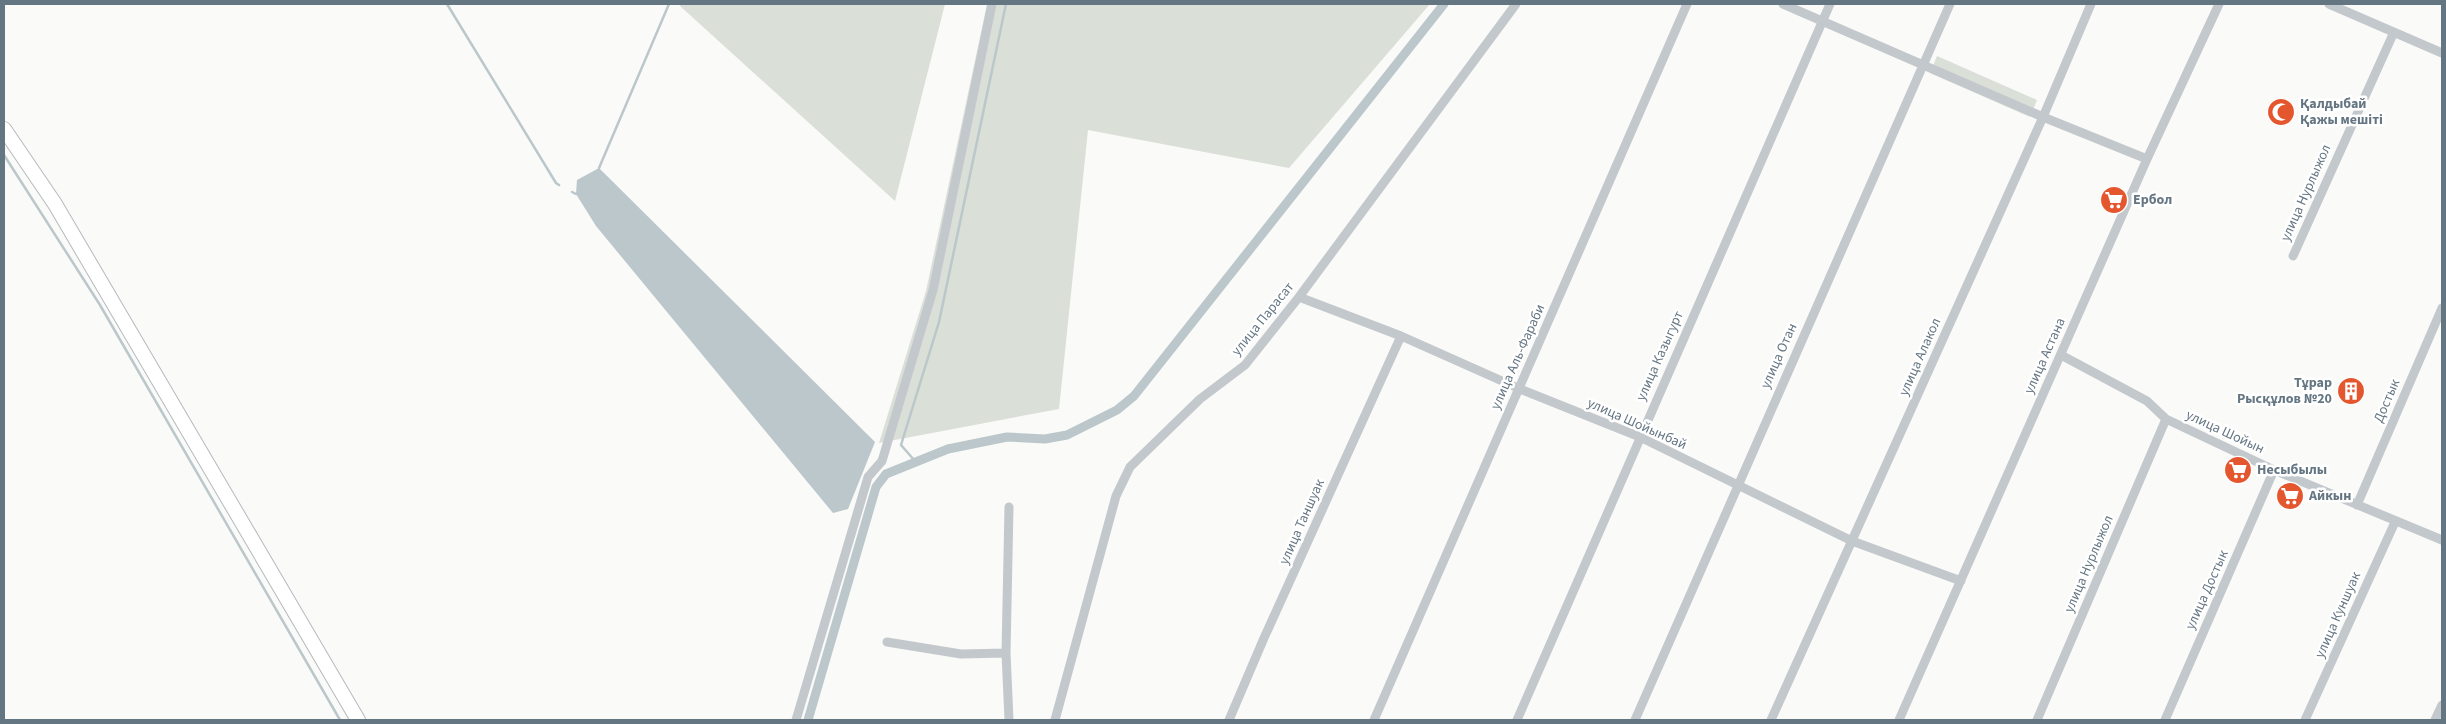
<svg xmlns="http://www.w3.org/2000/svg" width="2446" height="724" viewBox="0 0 2446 724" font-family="'Source Sans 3',sans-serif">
	<rect width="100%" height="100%" fill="#fafaf8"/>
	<path fill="#dadfd7" d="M 681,4 L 945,4 L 895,201 L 680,6 Z
		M 987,4 L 1430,4 L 1289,168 L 1088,130 L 1059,409 L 879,443 L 926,291 Z
		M 1937,56 L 2037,100 L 2030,117 L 1930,73 Z"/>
	<path fill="#bbc7cb" d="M 599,168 L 875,442 L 848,509 L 833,513 L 596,226 L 576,194 L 577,180 Z"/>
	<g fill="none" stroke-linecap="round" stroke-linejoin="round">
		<path stroke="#bbc7cb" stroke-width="2.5" d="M 447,4 L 556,183 L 559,185
			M 4,155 L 100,305 L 340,720
			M 599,168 L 669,4
			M 572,192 L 576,194
			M 915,461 L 901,445 L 939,322 L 1006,4"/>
		<path stroke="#bbc7cb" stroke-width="9" d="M 808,720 L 876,487 L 886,474 L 948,449 L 1007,437 L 1045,439 L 1067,435 L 1117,410 L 1134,396 L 1444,4"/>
		<g stroke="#b5babe" stroke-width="16">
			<path id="primary" d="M 4,129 L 55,204 L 358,720"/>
		</g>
		<path stroke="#c3c8cc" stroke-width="9" d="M 1783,4 L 2043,117 L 2147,159
			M 2329,4 L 2442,53
			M 2293,256 L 2394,32
			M 1299,297 L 1401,336 L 1520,389 L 1640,437 L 1852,541 L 1961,581
			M 2061,355 L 2147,401 L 2166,419 L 2274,470 L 2442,540
			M 2357,505 L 2442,308
			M 1009,507 L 1006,653 L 1009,720
			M 887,642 L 961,654 L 1006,653
			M 796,720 L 868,477 L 882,461 L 933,290 L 992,4
			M 1055,720 L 1116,496 L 1130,467 L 1200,399 L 1245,365 L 1299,297 L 1516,4
			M 1229,720 L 1264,638 L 1401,336
			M 1374,720 L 1687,4
			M 1517,720 L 1830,4
			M 1635,720 L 1950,4
			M 1771,720 L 2043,117 L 2091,4
			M 1899,720 L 2147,159 L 2219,4
			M 2037,720 L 2166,419
			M 2165,720 L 2274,470
			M 2305,720 L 2395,522
			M 2435,720 L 2442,705"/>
		<use href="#primary" stroke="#fff" stroke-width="14"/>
	</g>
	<defs>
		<g id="mosque-disc" transform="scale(1.4375)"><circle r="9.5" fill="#e4572e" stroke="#fff"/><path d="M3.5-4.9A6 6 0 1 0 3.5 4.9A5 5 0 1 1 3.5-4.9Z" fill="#fff"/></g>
		<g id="supermarket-disc" transform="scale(1.4375)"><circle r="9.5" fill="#e4572e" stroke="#fff"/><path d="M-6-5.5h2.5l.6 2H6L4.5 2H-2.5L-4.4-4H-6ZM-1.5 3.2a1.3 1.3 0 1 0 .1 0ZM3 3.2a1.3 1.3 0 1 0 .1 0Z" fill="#fff"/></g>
		<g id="building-disc" transform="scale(1.4375)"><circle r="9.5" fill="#e4572e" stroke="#fff"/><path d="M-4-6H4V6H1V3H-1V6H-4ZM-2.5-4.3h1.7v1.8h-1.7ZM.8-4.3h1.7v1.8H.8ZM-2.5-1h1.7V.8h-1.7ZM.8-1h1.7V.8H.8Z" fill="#fff"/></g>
	</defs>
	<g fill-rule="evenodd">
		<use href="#mosque-disc" x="2281" y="112"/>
		<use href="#supermarket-disc" x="2114" y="200"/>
		<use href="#building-disc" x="2351" y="391"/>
		<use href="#supermarket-disc" x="2238" y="470"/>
		<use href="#supermarket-disc" x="2290" y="496"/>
	</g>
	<g text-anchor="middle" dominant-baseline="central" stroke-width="5" stroke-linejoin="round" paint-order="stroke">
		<g font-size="14" font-weight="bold" fill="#657683" stroke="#fff" text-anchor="start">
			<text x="2300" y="104">Қалдыбай<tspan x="2300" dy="16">Қажы мешіті</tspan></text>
			<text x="2133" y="200">Ербол</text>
			<text x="2332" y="383" text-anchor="end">Тұрар<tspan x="2332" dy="16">Рысқұлов №20</tspan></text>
			<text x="2257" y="470">Несыбылы</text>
			<text x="2309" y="496">Айкын</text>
		</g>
		<g font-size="14" fill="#657683" stroke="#fff">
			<text transform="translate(2306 193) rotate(-66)">улица Нурлыжол</text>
			<text transform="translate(1263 319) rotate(-51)">улица Парасат</text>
			<text transform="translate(1660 356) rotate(-66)">улица Казыгурт</text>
			<text transform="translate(1779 356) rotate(-66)">улица Отан</text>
			<text transform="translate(2045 356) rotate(-66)">улица Астана</text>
			<text transform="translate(1518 357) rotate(-66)">улица Аль-Фараби</text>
			<text transform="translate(1920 357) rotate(-66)">улица Алакол</text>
			<text transform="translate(2387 401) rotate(-67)">Достык</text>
			<text transform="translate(1637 424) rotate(24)">улица Шойынбай</text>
			<text transform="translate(2225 432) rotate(25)">улица Шойын</text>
			<text transform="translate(1302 522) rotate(-66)">улица Таншуак</text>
			<text transform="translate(2089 564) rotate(-67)">улица Нурлыжол</text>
			<text transform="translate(2207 590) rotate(-66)">улица Достык</text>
			<text transform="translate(2338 615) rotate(-66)">улица Куншуак</text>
		</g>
	</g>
	<rect width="2446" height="724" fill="none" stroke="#657683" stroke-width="10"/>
</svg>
